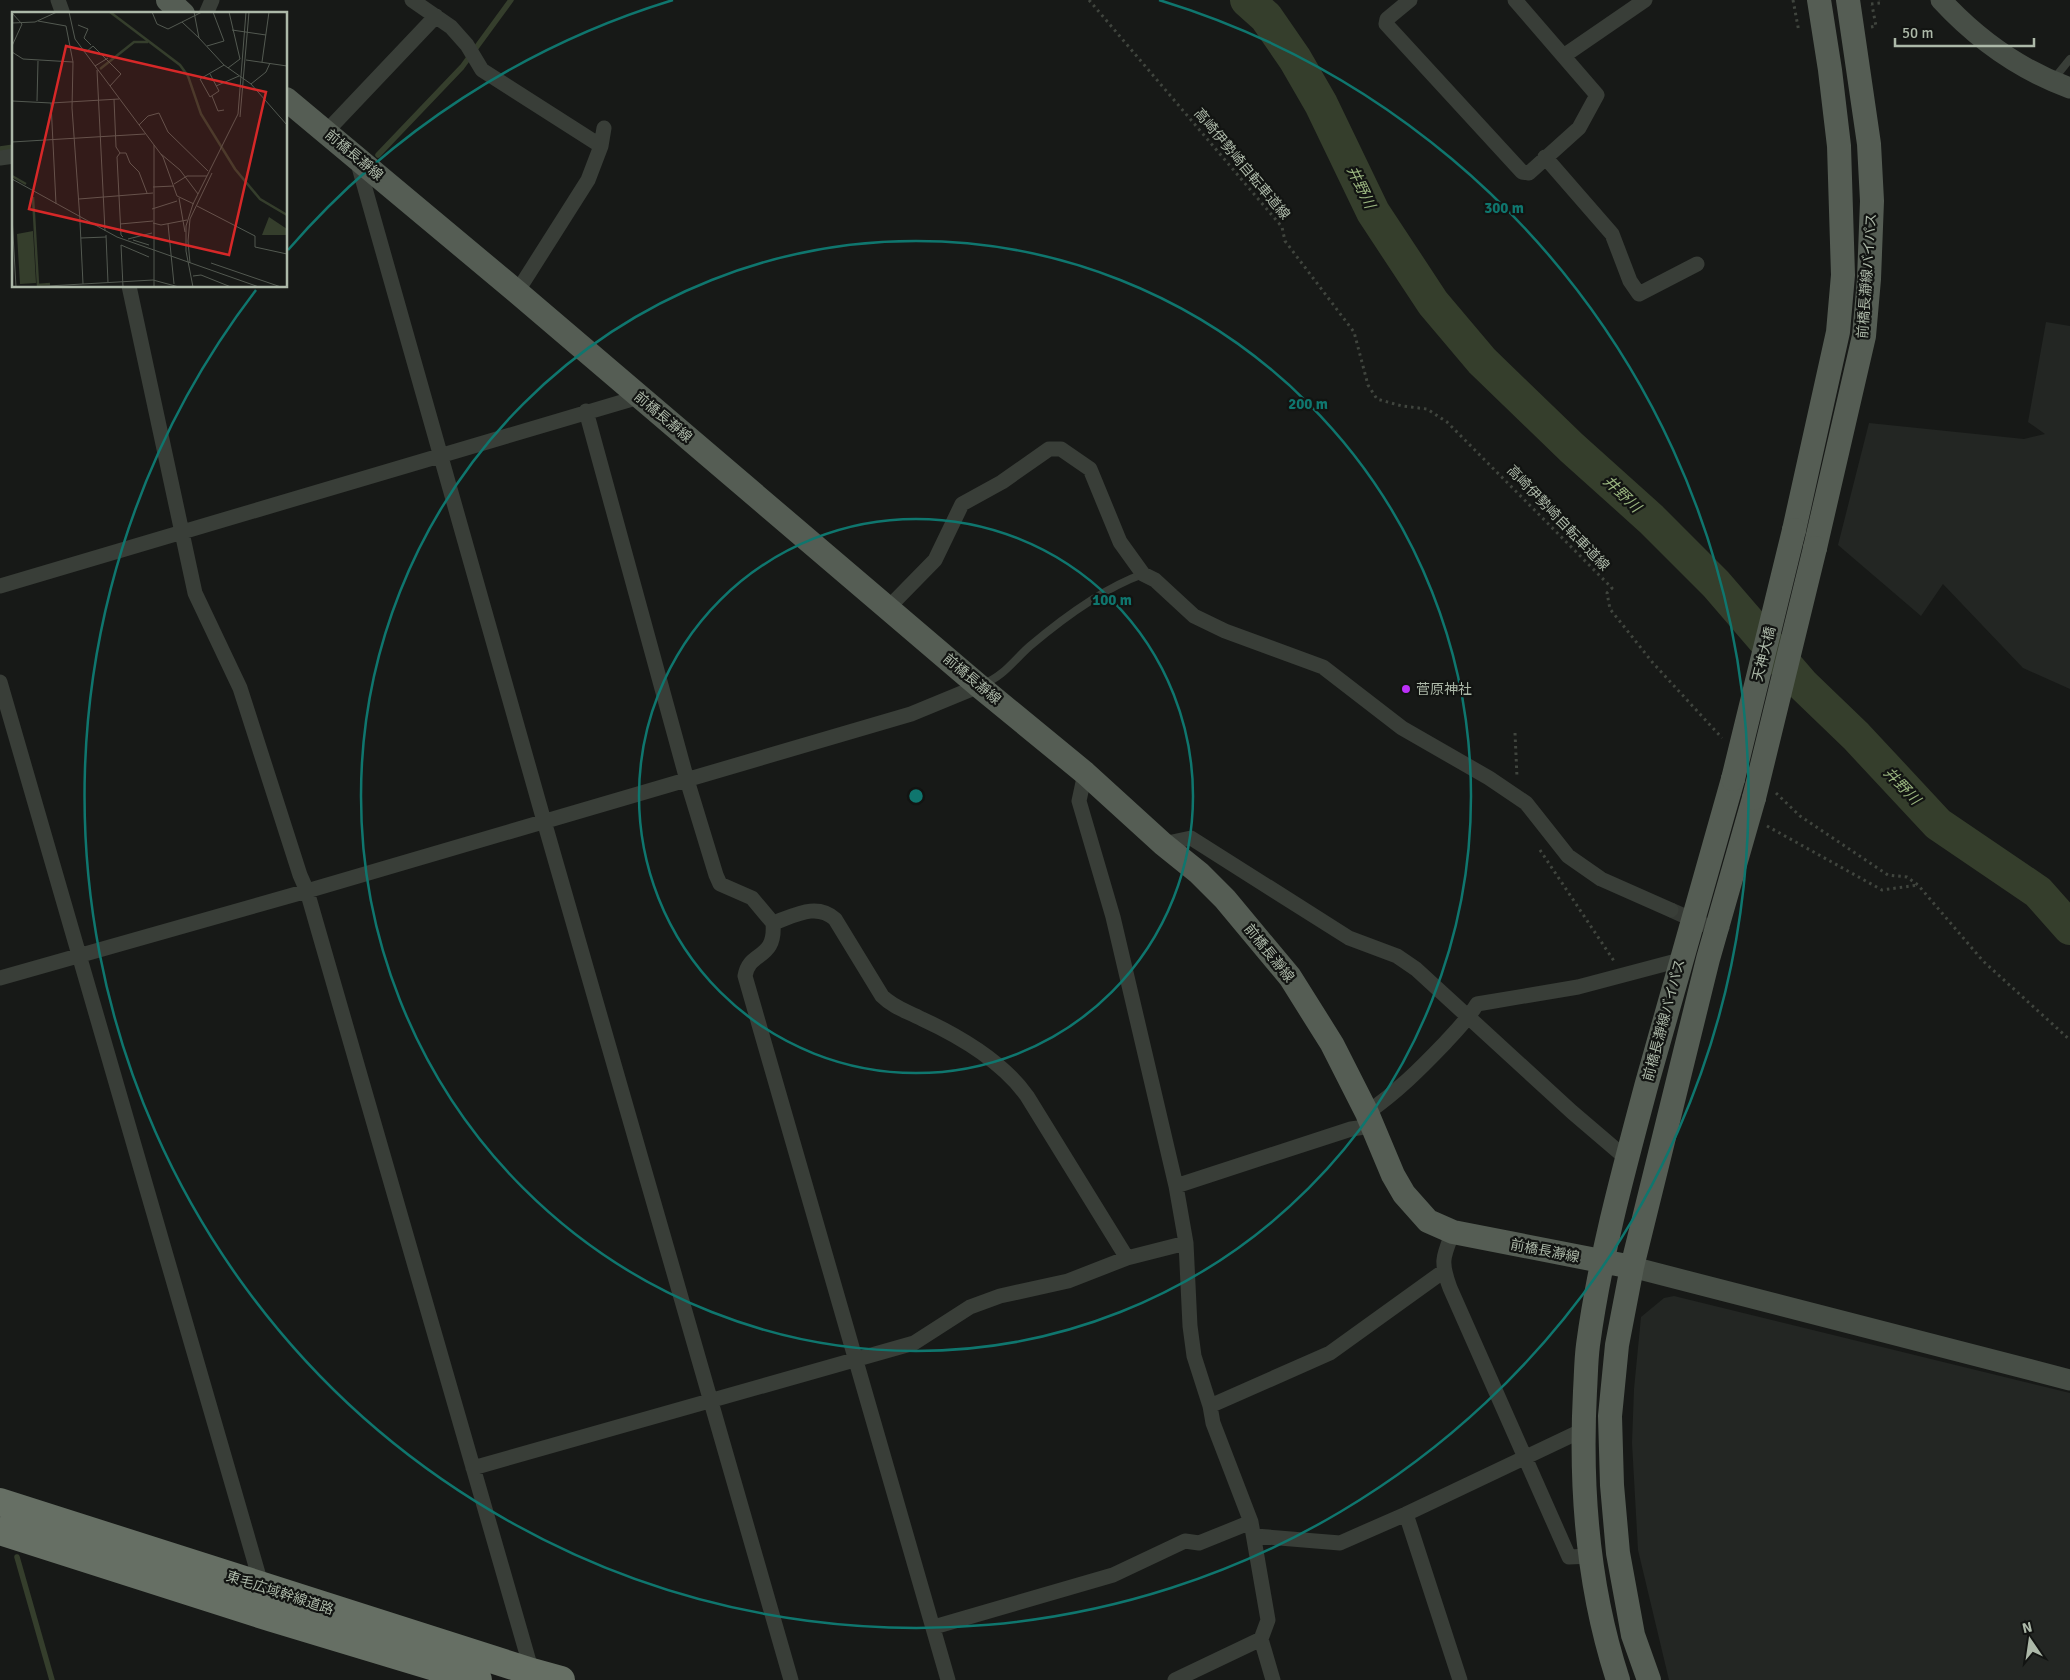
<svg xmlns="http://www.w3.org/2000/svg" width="2070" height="1680" viewBox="0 0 2070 1680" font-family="Signika,'Noto Sans JP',sans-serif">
	<rect width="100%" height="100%" fill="#171917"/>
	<path fill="#232623" d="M 2046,322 L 2070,326 L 2070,689 L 2023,668 L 1943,584 L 1921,616 L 1838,545 L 1869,423 L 2024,439 L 2045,434 L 2028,422 Z
		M 1674,1296 L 2070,1393 L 2070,1680 L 1669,1680 L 1638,1550 L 1632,1443 L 1634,1389 L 1641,1317 L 1664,1298 Z"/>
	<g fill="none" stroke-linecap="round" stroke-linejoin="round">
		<path stroke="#353e2c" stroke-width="5.5" d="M 0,149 L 14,147
			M 378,155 L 462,67 L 511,0
			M 17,1557 L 52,1680"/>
		<path stroke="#353e2c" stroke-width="34" d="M 1247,0 L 1266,17 L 1295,59 L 1321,104 L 1373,212 L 1433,303 L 1482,361 L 1572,448 L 1651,519 L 1716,584 L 1803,685 L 1856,736 L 1938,824 L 2038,892 L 2070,928"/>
		<path stroke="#353934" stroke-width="15" stroke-dasharray="15 8" stroke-linecap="butt" d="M 1671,910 L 1734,938"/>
		<path stroke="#40453e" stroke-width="3" stroke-dasharray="2.5 4" stroke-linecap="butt" d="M 1089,0 L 1282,227 L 1285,241 L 1354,332 L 1368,385 L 1377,399 L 1402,406 L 1427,409 L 1447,422 L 1612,588 L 1607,593 L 1610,609 L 1653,663 L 1722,738
			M 1793,0 L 1799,32
			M 1871,4 L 1881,3 L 1880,0
			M 1871,27 L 1876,26 L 1872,5
			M 1515,733 L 1517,777
			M 1776,793 L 1800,816 L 1888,875 L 1907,877 L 1918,885 L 1983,961 L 2070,1040
			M 1767,826 L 1882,890 L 1918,885
			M 1540,850 L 1614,961"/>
		<path stroke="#393e38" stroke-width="8" d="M 2053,80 L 2070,59
			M 983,684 C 1003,677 1014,660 1030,646 C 1062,619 1104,588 1143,574"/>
		<path stroke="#393e38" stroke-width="15" d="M 58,0 L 63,14
			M 412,0 L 451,27 L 467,45 L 482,70 L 601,146
			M 1410,0 L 1387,19 L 1386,24 L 1522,172 L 1529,173 L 1579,128 L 1597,95 L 1515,0
			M 206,14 L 212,0
			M 1565,55 L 1645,0
			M 326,132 L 436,16
			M 1545,157 L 1612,234 L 1630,281 L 1639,294 L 1697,264
			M 0,158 L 14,156
			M 357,160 L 544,821 L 791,1680
			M 129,286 L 195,593 L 240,688 L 300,875 L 307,891 L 532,1672
			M 517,292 L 588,180 L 601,146 L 604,128
			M 586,411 L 687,780 L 716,875 L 720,884 L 752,898 L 773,923 C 776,961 749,950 745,976 L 948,1680
			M 0,586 L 639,397
			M 888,608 L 935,560 L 962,504 L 1002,482 L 1049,449 L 1061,449 L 1090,469 L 1120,542 L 1143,574 L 1155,580 L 1194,616 L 1225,631 L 1323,667 L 1402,728 L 1489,778 L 1526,803 L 1568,856 L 1601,879 L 1671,910
			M 0,682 L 262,1587
			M 1085,773 L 1079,801 L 1113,917 L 1176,1186 L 1186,1243 L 1190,1326 L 1194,1356 L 1210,1406 L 1213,1423 L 1251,1522 L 1268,1620 L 1261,1639 L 1273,1680
			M 1163,844 L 1191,838 L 1349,938 L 1397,956 L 1416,969 L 1572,1112 L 1627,1159
			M 773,923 C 794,916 816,902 835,919 L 882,996 C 894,1008 907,1011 922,1019 C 961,1037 1002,1061 1027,1096 L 1127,1258
			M 0,978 L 307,891 L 911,714 L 979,686
			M 1367,1113 C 1398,1091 1419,1070 1445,1043 C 1457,1030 1468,1019 1477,1004 L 1578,987 L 1680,960
			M 1176,1186 L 1351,1129 L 1372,1126
			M 1453,1232 C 1443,1257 1440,1261 1450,1288 L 1569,1557 L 1591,1556
			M 1210,1406 L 1330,1353 L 1444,1271
			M 473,1468 L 914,1343 L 970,1307 L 1000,1296 L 1068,1281 L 1127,1258 L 1186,1243
			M 1406,1514 L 1460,1680
			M 1255,1536 L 1340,1543 L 1406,1514 L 1583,1430
			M 934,1627 L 1113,1575 L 1185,1541 L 1199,1543 L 1251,1522
			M 1175,1680 L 1261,1639"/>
		<path stroke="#474e46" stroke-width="21" d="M 1941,0 C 1977,39 2020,70 2070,88
			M 1632,1267 L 2070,1380"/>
		<path stroke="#555d54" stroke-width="24" d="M 168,0 L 183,14
			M 286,99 L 517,292 L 979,686 L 1085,773 L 1163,844 L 1199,873 L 1225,899 L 1290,977 L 1332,1044 L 1367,1113 L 1393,1175 L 1404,1194 L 1428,1221 L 1453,1232 L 1632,1267
			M 1794,530 L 1838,332 L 1843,275 L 1839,146 L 1830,70 L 1819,0
			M 1815,548 L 1864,336 L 1869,279 L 1872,201 L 1869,144 L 1848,0
			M 1618,1680 C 1588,1588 1580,1487 1585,1391 C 1586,1376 1586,1360 1588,1345 C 1600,1256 1624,1169 1647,1083 C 1675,981 1704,880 1733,779
			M 1649,1680 L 1633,1635 L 1618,1553 L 1612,1485 L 1610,1416 L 1617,1345 L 1632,1267 L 1708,959 L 1754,798"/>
		<path stroke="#666f64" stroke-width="28" d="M 0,1502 L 532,1672 L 561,1680
			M 0,1531 L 272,1618 L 478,1680"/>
		<path stroke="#555d54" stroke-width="24" d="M 1733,779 L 1794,530
			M 1754,798 L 1815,548"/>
	</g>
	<g fill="none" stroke="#0f766e" stroke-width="2.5">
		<circle cx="916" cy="796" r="277"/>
		<circle cx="916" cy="796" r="555"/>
		<path d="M288 250A832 832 0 0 1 673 0M1159 0A832 832 0 1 1 256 290"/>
	</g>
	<circle fill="#bc30f8" stroke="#121412" stroke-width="2" cx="1406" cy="689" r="5"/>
	<g text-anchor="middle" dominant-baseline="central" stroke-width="4.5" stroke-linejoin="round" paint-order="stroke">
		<g font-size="14" fill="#adb9a9" stroke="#121412">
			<text transform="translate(354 155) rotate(40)">前橋長瀞線</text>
			<text transform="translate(1242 164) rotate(50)">高崎伊勢崎自転車道線</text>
			<text transform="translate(1867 276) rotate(-86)">前橋長瀞線バイパス</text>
			<text transform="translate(663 417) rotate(40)">前橋長瀞線</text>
			<text transform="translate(1558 518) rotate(46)">高崎伊勢崎自転車道線</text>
			<text transform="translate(1764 654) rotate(-76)">天神大橋</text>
			<text transform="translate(972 679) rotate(40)">前橋長瀞線</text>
			<text transform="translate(1269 953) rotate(51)">前橋長瀞線</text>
			<text transform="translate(1664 1020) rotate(-75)">前橋長瀞線バイパス</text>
			<text transform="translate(1545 1251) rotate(11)">前橋長瀞線</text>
			<text transform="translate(280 1593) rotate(18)">東毛広域幹線道路</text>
		</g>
		<g font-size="14" fill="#adb9a9" stroke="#121412" text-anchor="start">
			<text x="1416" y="689">菅原神社</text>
		</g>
		<g font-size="15" font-style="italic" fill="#9ab57f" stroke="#121412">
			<text transform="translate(1361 187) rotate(64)">井野川</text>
			<text transform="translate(1622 494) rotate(44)">井野川</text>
			<text transform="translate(1902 786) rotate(46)">井野川</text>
		</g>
	</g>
	<g transform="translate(12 12)">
		<rect width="275" height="275" fill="#171917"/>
		<path d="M 257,205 L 275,217 L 275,223 L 250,223 ZM 21,219 L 24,271 L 8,272 L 5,222 Z" fill="#353e2c"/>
		<path fill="none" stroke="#353e2c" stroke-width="2.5" d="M 98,0 L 168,53 L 176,64 L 189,102 L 223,157 L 248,187 L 275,203M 88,57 L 122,30 L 136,30M 0,164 L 14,172M 21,185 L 26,273 L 38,272"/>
		<path fill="none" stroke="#535951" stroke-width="1" d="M 57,0 L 63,27 L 151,145 L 165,184 L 182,192M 140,0 L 145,12 L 156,17 L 190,0M 182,0 L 187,26 L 212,53 L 239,72 L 275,113M 0,1 L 10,12 L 0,34M 26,9 L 54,14 L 61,50M 170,10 L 187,26M 0,11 L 23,10 L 45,0M 66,13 L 76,17 L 72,26 L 79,33M 220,18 L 254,23M 195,34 L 212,29 L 201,0M 0,40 L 11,47 L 61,50 L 60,96 L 68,208M 74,40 L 81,34 L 109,62M 234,48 L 275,54M 250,50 L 257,0M 83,54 L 96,46M 216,56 L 228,47 L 217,0M 85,58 L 93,219M 198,62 L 207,79 L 198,85 L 188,67 L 212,53M 239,72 L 254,60 L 258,51M 98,74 L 109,62M 204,74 L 227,64M 200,84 L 206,99 L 212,98M 102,87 L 104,135 L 108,141 L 105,145 L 109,223 L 111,225M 0,89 L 39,91 L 107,87M 25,89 L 26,49M 39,91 L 44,192M 228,105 L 237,0M 127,113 L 136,104 L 147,101 L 156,120 L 196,159M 0,130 L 133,122M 108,141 L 114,141 L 118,151 L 127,160 L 135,181M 149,142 L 168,158 L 186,182M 0,167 L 105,225 L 247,275M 162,172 L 175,164 L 195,164M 141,175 L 162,174M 167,186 L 173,220M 67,187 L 141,181M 185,194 L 243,224 L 243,235 L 275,242M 140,197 L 165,189M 0,204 L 4,275M 68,210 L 71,272M 141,211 L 149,213 L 175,208M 108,212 L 141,209M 156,212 L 162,272M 94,223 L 96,271M 69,226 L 94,225M 116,227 L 140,221M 121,228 L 137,233M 178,251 L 176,229 L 178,207 L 200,161M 199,251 L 269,275M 181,264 L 189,263 L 219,275M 18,275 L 141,268 L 167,275M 111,275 L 109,233 L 137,245M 142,275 L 142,133M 181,275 L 174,239 L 174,214 L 181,192 L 226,102 L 234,0"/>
		<path fill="#d62828" fill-opacity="0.15" stroke="#d62828" stroke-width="2.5" d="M 54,34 L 254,80 L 217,243 L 17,197 Z"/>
		<rect width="275" height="275" fill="none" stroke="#adb9a9" stroke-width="2.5"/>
	</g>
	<circle cx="916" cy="796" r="8" fill="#0f766e" stroke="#121412" stroke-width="2.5"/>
	<g font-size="15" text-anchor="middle" font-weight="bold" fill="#0f766e" stroke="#121412" stroke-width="4.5" stroke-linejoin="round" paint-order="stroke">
		<text x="1504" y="213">300 m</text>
		<text x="1308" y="409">200 m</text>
		<text x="1112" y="605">100 m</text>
	</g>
	<g transform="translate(2030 1640) rotate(347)" stroke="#121412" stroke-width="4" paint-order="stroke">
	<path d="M0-4L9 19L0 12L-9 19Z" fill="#adb9a9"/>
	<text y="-8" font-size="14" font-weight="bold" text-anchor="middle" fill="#adb9a9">N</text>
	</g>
	<path d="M1895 38v8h139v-8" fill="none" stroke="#adb9a9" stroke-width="2.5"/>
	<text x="1902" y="38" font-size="15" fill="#adb9a9" stroke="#121412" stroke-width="4" paint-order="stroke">50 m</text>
</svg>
